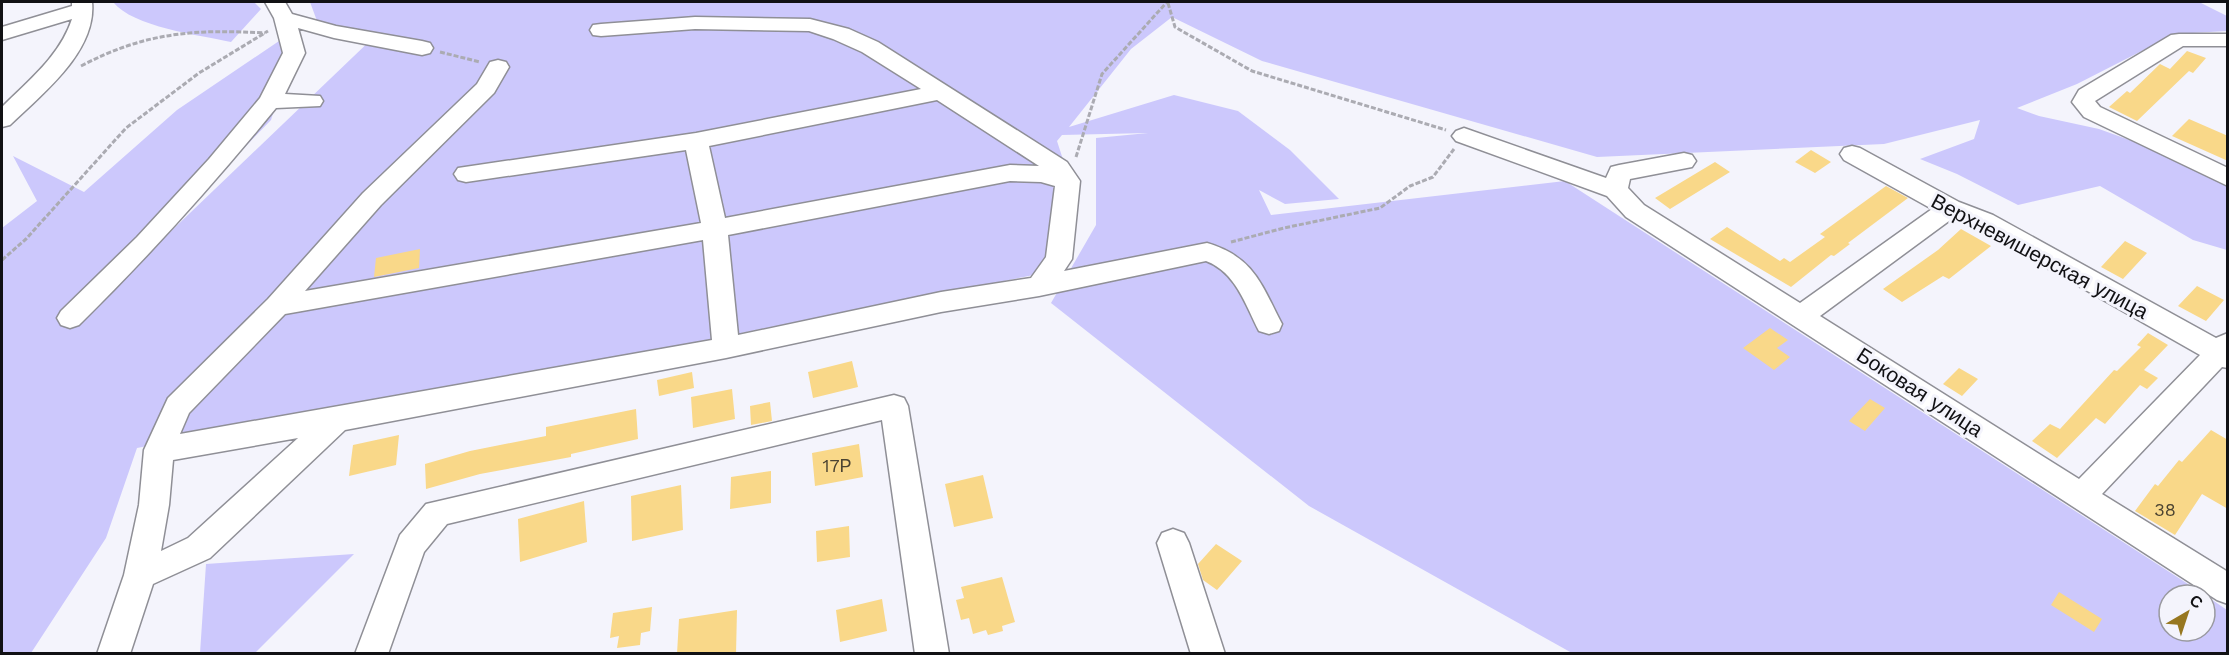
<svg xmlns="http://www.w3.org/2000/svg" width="2229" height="655" viewBox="0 0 2229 655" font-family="'Work Sans',sans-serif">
	<rect width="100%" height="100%" fill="#f4f4fc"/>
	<path fill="#ccc8fc" d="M 113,2 L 254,2 L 261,9 L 231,42 C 199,35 133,27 113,2 Z
		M 310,2 L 2199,2 L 2227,16 L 2227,31 L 2175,34 L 2077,84 L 2017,108 L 2039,116 L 2099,129 L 2171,155 L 2227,186 L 2227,250 L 2193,240 L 2100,186 L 2018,205 L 1957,174 L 1920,159 L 1974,139 L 1980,120 L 1884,144 L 1597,157 L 1262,61 L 1172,17 L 1131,49 L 1069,127 L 1174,95 L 1238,111 L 1290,150 L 1339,199 L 1285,204 L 1259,190 L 1271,215 L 1565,181 L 2205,595 L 2169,595 L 2169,631 L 2205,631 L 2205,595 L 2227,610 L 2227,653 L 1572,653 L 1309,506 L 1051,303 L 1096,225 L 1096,138 L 1148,133 L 1062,135 L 1057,141 L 1068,175 L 1049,272 L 676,346 L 137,448 L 106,538 L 31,653 L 2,653 L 2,228 L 37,201 L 13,156 L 84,192 L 177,110 L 282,39 L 289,61 L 271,120 L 72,326 L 377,34 L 317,21 Z
		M 354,554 L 255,653 L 200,653 L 206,564 Z"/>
	<path fill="#f9d889" d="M 2187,51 L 2206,58 L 2193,73 L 2189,71 L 2137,121 L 2109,107 L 2127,91 L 2130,93 L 2160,64 L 2170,69 Z
		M 2189,119 L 2228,136 L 2228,161 L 2172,136 Z
		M 1811,150 L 1831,162 L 1815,173 L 1795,162 Z
		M 1715,162 L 1730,172 L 1670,209 L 1655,198 Z
		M 1886,186 L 1908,198 L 1848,243 L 1850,244 L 1834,256 L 1831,255 L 1791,287 L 1710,239 L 1727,227 L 1780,261 L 1784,258 L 1790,262 L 1825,237 L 1820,234 Z
		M 1961,229 L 1991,246 L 1949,279 L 1943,276 L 1902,302 L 1883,289 L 1938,250 Z
		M 2125,241 L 2147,253 L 2123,279 L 2101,267 Z
		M 420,249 L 419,268 L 374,277 L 376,258 Z
		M 2197,286 L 2224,300 L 2206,321 L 2178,306 Z
		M 1770,328 L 1788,340 L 1777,348 L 1790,357 L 1774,370 L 1743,348 Z
		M 2148,333 L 2168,345 L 2144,370 L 2158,378 L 2147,389 L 2140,385 L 2105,424 L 2096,418 L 2057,458 L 2032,441 L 2050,424 L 2060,429 L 2114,370 L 2117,371 L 2141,347 L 2137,345 Z
		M 852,361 L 858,387 L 813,398 L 808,372 Z
		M 1959,368 L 1978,379 L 1962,396 L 1943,384 Z
		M 692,372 L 694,388 L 659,396 L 657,380 Z
		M 732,389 L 735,419 L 693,428 L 691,397 Z
		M 1870,399 L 1885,408 L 1865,431 L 1849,421 Z
		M 770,402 L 772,421 L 751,425 L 750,406 Z
		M 636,409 L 638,439 L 571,454 L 571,457 L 480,474 L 426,489 L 425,464 L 470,451 L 546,436 L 546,427 Z
		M 2211,430 L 2228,440 L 2228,509 L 2202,494 L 2175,535 L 2135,511 L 2155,484 L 2158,486 L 2179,460 L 2182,462 Z
		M 399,435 L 396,465 L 349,476 L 353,445 Z
		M 859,444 L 863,477 L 815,486 L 812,453 Z
		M 771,471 L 771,503 L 730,509 L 731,477 Z
		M 983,475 L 993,518 L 954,527 L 945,484 Z
		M 681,485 L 683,530 L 632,541 L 631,496 Z
		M 584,501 L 587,542 L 520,562 L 518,519 Z
		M 849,526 L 850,557 L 817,562 L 816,531 Z
		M 1216,544 L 1242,561 L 1217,590 L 1203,580 L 1198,564 Z
		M 1002,577 L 1015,622 L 1002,626 L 1003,631 L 988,635 L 986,630 L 973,634 L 969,618 L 961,620 L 956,600 L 964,598 L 961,587 Z
		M 2059,592 L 2102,619 L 2094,632 L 2051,605 Z
		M 882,599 L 887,631 L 840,642 L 836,610 Z
		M 652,607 L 650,631 L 641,633 L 640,645 L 617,648 L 619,636 L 610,638 L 613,613 Z
		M 737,610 L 736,654 L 677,654 L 679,619 Z"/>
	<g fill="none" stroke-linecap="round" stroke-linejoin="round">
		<g stroke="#8f8f96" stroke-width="3">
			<path id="minor" d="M 72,2 L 92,2 C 97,51 43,93 10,125 L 2,127 L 2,107 C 28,81 60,56 72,19 L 2,40 L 2,27 L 72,6 Z
				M 265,2 L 285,2 L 292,14 L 336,26 L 422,41 L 430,43 L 433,48 L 430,53 L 422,55 L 334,38 L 298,28 L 305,53 L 285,94 L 320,96 L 323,101 L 320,106 L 276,108 C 214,184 149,256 79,325 L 70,328 L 61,325 L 57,318 L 61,311 L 137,237 L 209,159 L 260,98 L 283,53 L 274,18 Z
				M 695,17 L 810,19 L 849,29 L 878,42 L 1067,162 L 1080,181 L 1072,259 L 1064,271 L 1207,243 C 1254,257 1261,284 1282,324 L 1279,331 L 1269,334 L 1259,331 C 1246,306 1236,272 1206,261 L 1039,296 L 941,312 L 726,358 L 345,430 L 210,558 L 153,584 L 130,654 L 97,654 L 124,575 L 139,505 L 144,450 L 168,398 L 268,299 L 363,193 L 477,84 L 490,62 L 498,60 L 506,62 L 509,67 L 494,93 L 381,205 L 305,291 L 701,223 L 686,150 L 466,182 L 458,180 L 454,174 L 458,168 L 696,133 L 921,89 L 862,52 L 833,39 L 809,31 L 695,29 L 601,36 L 593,35 L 590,30 L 593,25 L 601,24 ZM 937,100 L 1039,166 L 1010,165 L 725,218 L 709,146 ZM 1010,181 L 1041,182 L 1055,186 L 1046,257 L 1031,278 L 941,292 L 738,335 L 728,235 ZM 703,240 L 712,340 L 180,434 L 189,413 L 285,314 ZM 298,438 L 188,538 L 161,551 L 169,505 L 173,460 Z
				M 2179,34 L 2228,34 L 2228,46 L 2183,46 L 2095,101 L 2100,107 L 2228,168 L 2228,186 L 2084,117 L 2072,102 L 2079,90 L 2171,35 Z
				M 1464,128 L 1606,178 L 1611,167 L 1619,165 L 1684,153 L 1692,155 L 1696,161 L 1692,167 L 1630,179 L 1628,188 L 1644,205 L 1800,303 L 1932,209 L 1844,160 L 1840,154 L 1844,148 L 1852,146 L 1860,148 L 1959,202 L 1993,215 L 2216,338 L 2228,333 L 2228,368 L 2222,367 L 2102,494 L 2228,572 L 2228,604 L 2217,600 L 1626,217 L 1607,196 L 1456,141 L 1452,136 L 1456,131 ZM 1953,218 L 1975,227 L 2200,355 L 2079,479 L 1820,316 Z
				M 894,395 L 904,398 L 908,406 L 949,654 L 915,654 L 882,420 L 447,524 L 424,552 L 388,654 L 355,654 L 400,535 L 426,504 Z
				M 1173,529 L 1184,533 L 1189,543 L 1225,654 L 1191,654 L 1157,543 L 1162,533 Z"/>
		</g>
		<path stroke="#ababb2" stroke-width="3" stroke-dasharray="5 2" stroke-linecap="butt" d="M 1168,3 L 1175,27 L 1252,71 L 1446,130
			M 440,52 L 480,62
			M 81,66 C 146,32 194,29 265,33
			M 1076,157 L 1102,74 L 1167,2
			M 1231,242 L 1284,228 L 1380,208 L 1410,186 L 1433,177 L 1454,149
			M 2,260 L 26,239 L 126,128 L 199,73 L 268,31"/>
		<use href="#minor" fill="#fff" fill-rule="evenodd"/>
	</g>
	<g text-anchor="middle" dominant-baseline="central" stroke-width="6" stroke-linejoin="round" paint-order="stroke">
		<g font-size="18" fill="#4b4331">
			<text x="837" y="465">17Р</text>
			<text x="2165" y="509">38</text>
		</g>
		<g font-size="21" fill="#111114" stroke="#f4f4fc">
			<text transform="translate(2040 256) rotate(28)">Верхневишерская улица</text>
			<text transform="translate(1920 392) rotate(33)">Боковая улица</text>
		</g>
	</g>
	<rect width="2229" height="655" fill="none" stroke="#111114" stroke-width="6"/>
	<g transform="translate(2187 613) rotate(39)"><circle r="28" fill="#f4f4fc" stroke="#99999f" stroke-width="1.5"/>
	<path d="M0-4.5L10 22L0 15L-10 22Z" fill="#977720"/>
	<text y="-9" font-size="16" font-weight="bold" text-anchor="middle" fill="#111114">С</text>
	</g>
</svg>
